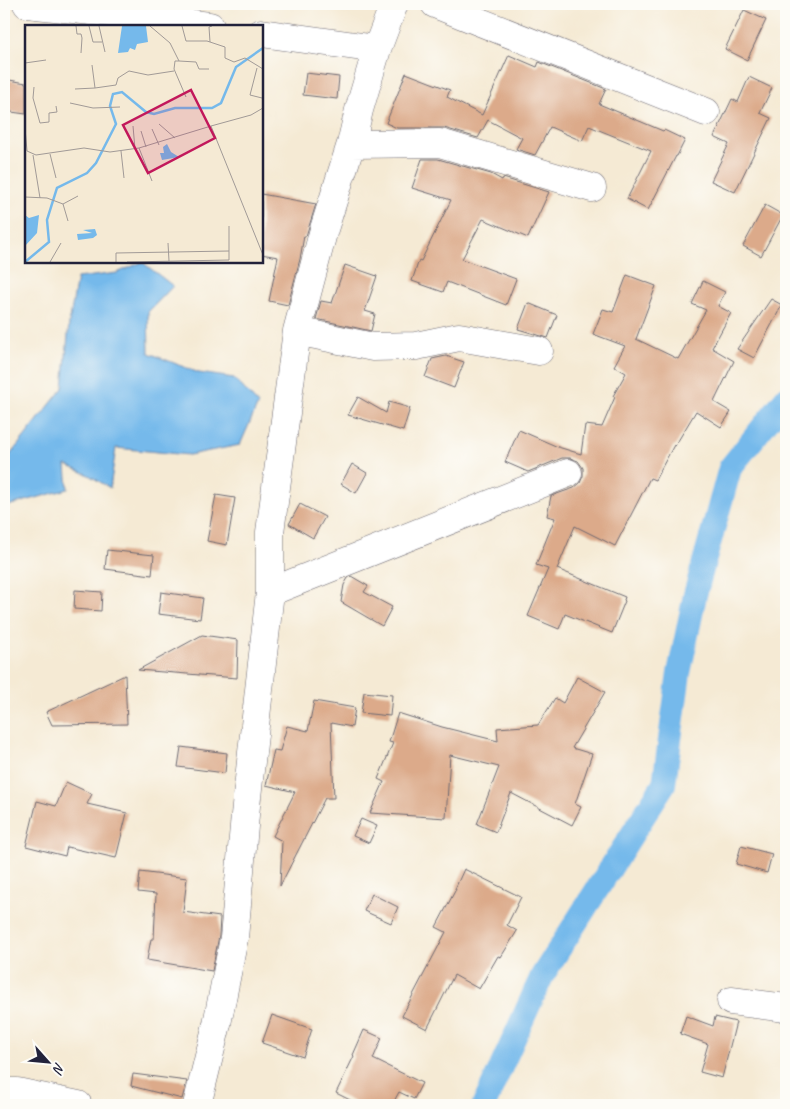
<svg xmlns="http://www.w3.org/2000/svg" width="790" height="1109" viewBox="0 0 790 1109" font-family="Caveat,sans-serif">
	<rect width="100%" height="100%" fill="#fdfcf7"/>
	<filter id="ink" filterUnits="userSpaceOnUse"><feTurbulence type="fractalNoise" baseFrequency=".02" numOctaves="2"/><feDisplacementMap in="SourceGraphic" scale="10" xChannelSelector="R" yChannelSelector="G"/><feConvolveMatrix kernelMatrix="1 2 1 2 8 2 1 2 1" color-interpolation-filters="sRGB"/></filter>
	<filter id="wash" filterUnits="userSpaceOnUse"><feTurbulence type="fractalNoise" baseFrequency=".0096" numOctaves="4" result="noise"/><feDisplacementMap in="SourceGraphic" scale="20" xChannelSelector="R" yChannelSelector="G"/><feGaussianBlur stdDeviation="1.12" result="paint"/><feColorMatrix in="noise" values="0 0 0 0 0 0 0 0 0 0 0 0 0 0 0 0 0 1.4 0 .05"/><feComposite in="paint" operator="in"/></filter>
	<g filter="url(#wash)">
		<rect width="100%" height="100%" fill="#f5ead4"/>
		<path fill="#75b9eb" stroke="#4c6e93" d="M 142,262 L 173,286 L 148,312 L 149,353 L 199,373 L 234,378 L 258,404 L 240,445 L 189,455 L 116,448 L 110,488 L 87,474 L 66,465 L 68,489 L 4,507 L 4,481 L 10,455 L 63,388 L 69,324 L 77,278 L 117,273 Z"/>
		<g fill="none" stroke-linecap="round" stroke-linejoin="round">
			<path stroke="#75b9eb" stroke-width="24" d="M 484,1105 L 542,976 L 664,784 L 679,673 L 695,595 L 730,468 L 786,398"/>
		</g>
		<g id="blocks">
			<path fill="#dcaa8a" d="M 744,10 L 766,20 L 747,60 L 725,49 Z
				M 509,55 L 537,67 L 539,62 L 606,89 L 599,104 L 663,131 L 664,130 L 685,140 L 677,156 L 676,156 L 648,210 L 627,199 L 651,151 L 589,126 L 582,141 L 550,127 L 535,155 L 516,149 L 522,138 L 488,120 L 478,138 L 444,128 L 397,128 L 386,123 L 406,73 L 450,90 L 447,97 L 482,115 Z
				M 306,73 L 339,77 L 337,99 L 303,95 Z
				M 749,77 L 772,88 L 760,113 L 771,118 L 735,192 L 711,181 L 729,144 L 714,137 L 732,99 L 738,102 Z
				M 4,79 L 26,83 L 26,114 L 4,111 Z
				M 422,159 L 438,159 L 491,174 L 502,180 L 503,178 L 549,192 L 528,238 L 483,219 L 462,259 L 516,279 L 506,305 L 447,282 L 443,292 L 412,281 L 419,260 L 421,261 L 451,200 L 412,188 Z
				M 261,194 L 316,204 L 306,236 L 304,236 L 300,259 L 288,305 L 269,301 L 278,257 L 261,254 Z
				M 765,205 L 783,215 L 761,256 L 743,246 Z
				M 345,265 L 377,276 L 365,311 L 375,314 L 371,331 L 316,319 L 321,301 L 332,303 Z
				M 627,275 L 656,286 L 636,339 L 678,359 L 706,310 L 692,304 L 703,281 L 725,292 L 718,306 L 731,313 L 712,348 L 734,361 L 714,402 L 731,412 L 721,427 L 696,411 L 675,446 L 674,445 L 655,480 L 650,478 L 615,546 L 575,526 L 557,569 L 625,597 L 624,600 L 625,601 L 612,633 L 565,614 L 559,629 L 528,616 L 548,569 L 536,565 L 555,518 L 547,516 L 551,496 L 574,488 L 580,483 L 583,476 L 583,468 L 578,461 L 570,458 L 562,458 L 528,472 L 505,462 L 519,430 L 558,447 L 581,454 L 585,425 L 602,427 L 615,397 L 613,396 L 626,373 L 614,366 L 625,346 L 593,334 L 603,309 L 613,312 Z
				M 771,299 L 782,305 L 754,358 L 737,349 Z
				M 528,303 L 557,315 L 548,338 L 518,329 Z
				M 446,356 L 464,362 L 454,388 L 425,377 L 432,359 Z
				M 358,397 L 386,413 L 389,402 L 410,408 L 403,431 L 348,415 Z
				M 352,464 L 367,473 L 356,493 L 341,484 Z
				M 216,495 L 235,498 L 227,545 L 207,541 Z
				M 300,504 L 325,517 L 313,538 L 289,524 Z
				M 107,550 L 154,555 L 152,575 L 105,569 Z
				M 351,576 L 368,586 L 364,592 L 392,607 L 382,626 L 341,602 L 344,585 L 348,578 Z
				M 75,590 L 102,592 L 101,611 L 74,609 Z
				M 161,592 L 203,598 L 200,619 L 158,614 Z
				M 202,635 L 238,640 L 237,678 L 138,670 Z
				M 125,675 L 127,724 L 52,725 L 46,712 Z
				M 577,677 L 605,692 L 572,748 L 592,754 L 575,804 L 581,807 L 572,825 L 511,793 L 496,832 L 477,824 L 499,767 L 450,755 L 446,818 L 370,813 L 384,782 L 378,779 L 393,743 L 389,742 L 398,713 L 442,727 L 498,741 L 497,728 L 538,725 L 555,698 L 563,703 Z
				M 364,692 L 392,695 L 390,716 L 361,713 Z
				M 314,701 L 355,708 L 352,727 L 331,723 L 334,798 L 325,798 L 280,886 L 282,841 L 273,836 L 295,792 L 266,785 L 274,750 L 280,751 L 287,726 L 308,731 Z
				M 181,747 L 227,753 L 225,773 L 178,767 Z
				M 66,782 L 92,794 L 87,804 L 127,813 L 116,858 L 67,847 L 65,856 L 26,846 L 37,801 L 56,806 Z
				M 361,819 L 377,826 L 369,843 L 353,836 Z
				M 741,846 L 772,854 L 767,873 L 736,864 Z
				M 464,869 L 521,897 L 507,925 L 517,931 L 501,957 L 498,956 L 479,989 L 454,975 L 427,1029 L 402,1016 L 446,932 L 436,927 L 456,889 L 455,889 Z
				M 140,872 L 187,878 L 183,912 L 220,917 L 219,936 L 212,971 L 147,960 L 151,939 L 154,939 L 156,894 L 138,892 Z
				M 372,894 L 398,907 L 391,923 L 364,911 Z
				M 272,1015 L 312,1029 L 303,1057 L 262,1043 Z
				M 686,1016 L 713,1026 L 715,1017 L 736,1022 L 722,1078 L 700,1072 L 708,1044 L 680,1034 Z
				M 364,1030 L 382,1038 L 373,1059 L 422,1083 L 414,1099 L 399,1092 L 392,1105 L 360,1105 L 336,1093 L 354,1056 L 353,1055 Z
				M 133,1074 L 187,1081 L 182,1099 L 131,1086 Z"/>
		</g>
	</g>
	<g filter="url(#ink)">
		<use href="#blocks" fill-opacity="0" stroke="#6c6871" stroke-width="1"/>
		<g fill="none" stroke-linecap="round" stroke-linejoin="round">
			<g stroke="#6c6871" stroke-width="29">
				<path id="minor" d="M 27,4 L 138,16 L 210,26
					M 435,4 L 706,112
					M 261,33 L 377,49
					M 351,144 L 440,143 L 592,188
					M 297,331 L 373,347 L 416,346 L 459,337 L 539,351
					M 270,592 L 568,473
					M 731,1001 L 786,1008
					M 197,1105 L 217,1024 L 234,938 L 245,815 L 270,592 L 270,532 L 297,331 L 324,229 L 351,144 L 359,110 L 377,49 L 394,4"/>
			</g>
			<g stroke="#6c6871" stroke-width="29">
				<path id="major" d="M 4,1092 L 17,1092 L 78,1105"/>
			</g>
			<use href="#minor" stroke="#fff" stroke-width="28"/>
			<use href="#major" stroke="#fff" stroke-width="28"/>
		</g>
	</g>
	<g transform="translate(25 25)">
		<rect width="238" height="238" fill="#f5ead4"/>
		<path d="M 97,1 L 121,1 L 123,17 L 112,19 L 110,25 L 105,23 L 103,27 L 93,28 ZM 142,119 L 146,127 L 154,132 L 137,135 L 135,128 L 139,128 L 138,122 ZM 0,190 L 4,193 L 14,190 L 12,208 L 0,221 ZM 70,204 L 72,210 L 68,213 L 53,215 L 52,209 L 67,208 L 58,205 Z" fill="#75b9eb"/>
		<path fill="none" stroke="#75b9eb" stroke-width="2.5" d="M 0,237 L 24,217 L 22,195 L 32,163 L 62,148 L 71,138 L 91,99 L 85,81 L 88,69 L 97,67 L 121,87 L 129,89 L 150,83 L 187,83 L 196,78 L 211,42 L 238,23"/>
		<path fill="none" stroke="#a19a97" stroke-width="1" d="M 51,1 L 52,9 L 56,9 L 57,13 L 56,28M 64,1 L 68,17 L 77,17M 74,1 L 80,27M 125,1 L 145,18 L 154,36 L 171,37 L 174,44 L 184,44M 157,1 L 161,16 L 182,16 L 200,22 L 200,33 L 209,37 L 220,33 L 238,44M 185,17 L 184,2 L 187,1M 154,36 L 150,36 L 149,44 L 161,72M 0,38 L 21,35M 232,43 L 225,70 L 237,73M 9,62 L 8,73 L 15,98 L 24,97 L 24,88 L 32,87 L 31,81M 70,63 L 91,60 L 93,53 L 104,46 L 123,50 L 149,46M 50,64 L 70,63 L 67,40M 45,78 L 68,83 L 95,82M 238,83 L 226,90 L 186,101 L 238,230M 134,99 L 150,113M 108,101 L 110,124M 0,103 L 2,126 L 11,130 L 59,123 L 85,127 L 114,123 L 186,101M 127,104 L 134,120M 116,106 L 121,122M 114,123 L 127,156M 96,126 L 99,153M 25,129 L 31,153M 8,130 L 15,173M 0,172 L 22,173 L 38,179 L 43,196M 38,179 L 53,171M 204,201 L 204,235M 143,218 L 144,236M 25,237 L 36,218M 91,237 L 91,228 L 204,226M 102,237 L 204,235"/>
		<path fill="#c2185b" fill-opacity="0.15" stroke="#c2185b" stroke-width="2.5" d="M 166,65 L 190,113 L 123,148 L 98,100 Z"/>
		<rect width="238" height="238" fill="none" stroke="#22223b" stroke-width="2.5"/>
	</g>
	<rect width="790" height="1109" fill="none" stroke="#fdfcf7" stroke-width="20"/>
	<g transform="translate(48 1062) rotate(117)" stroke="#fdfcf7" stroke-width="4" paint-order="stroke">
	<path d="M0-4L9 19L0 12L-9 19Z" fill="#22223b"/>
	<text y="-8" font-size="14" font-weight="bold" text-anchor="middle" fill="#22223b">N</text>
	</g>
</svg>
